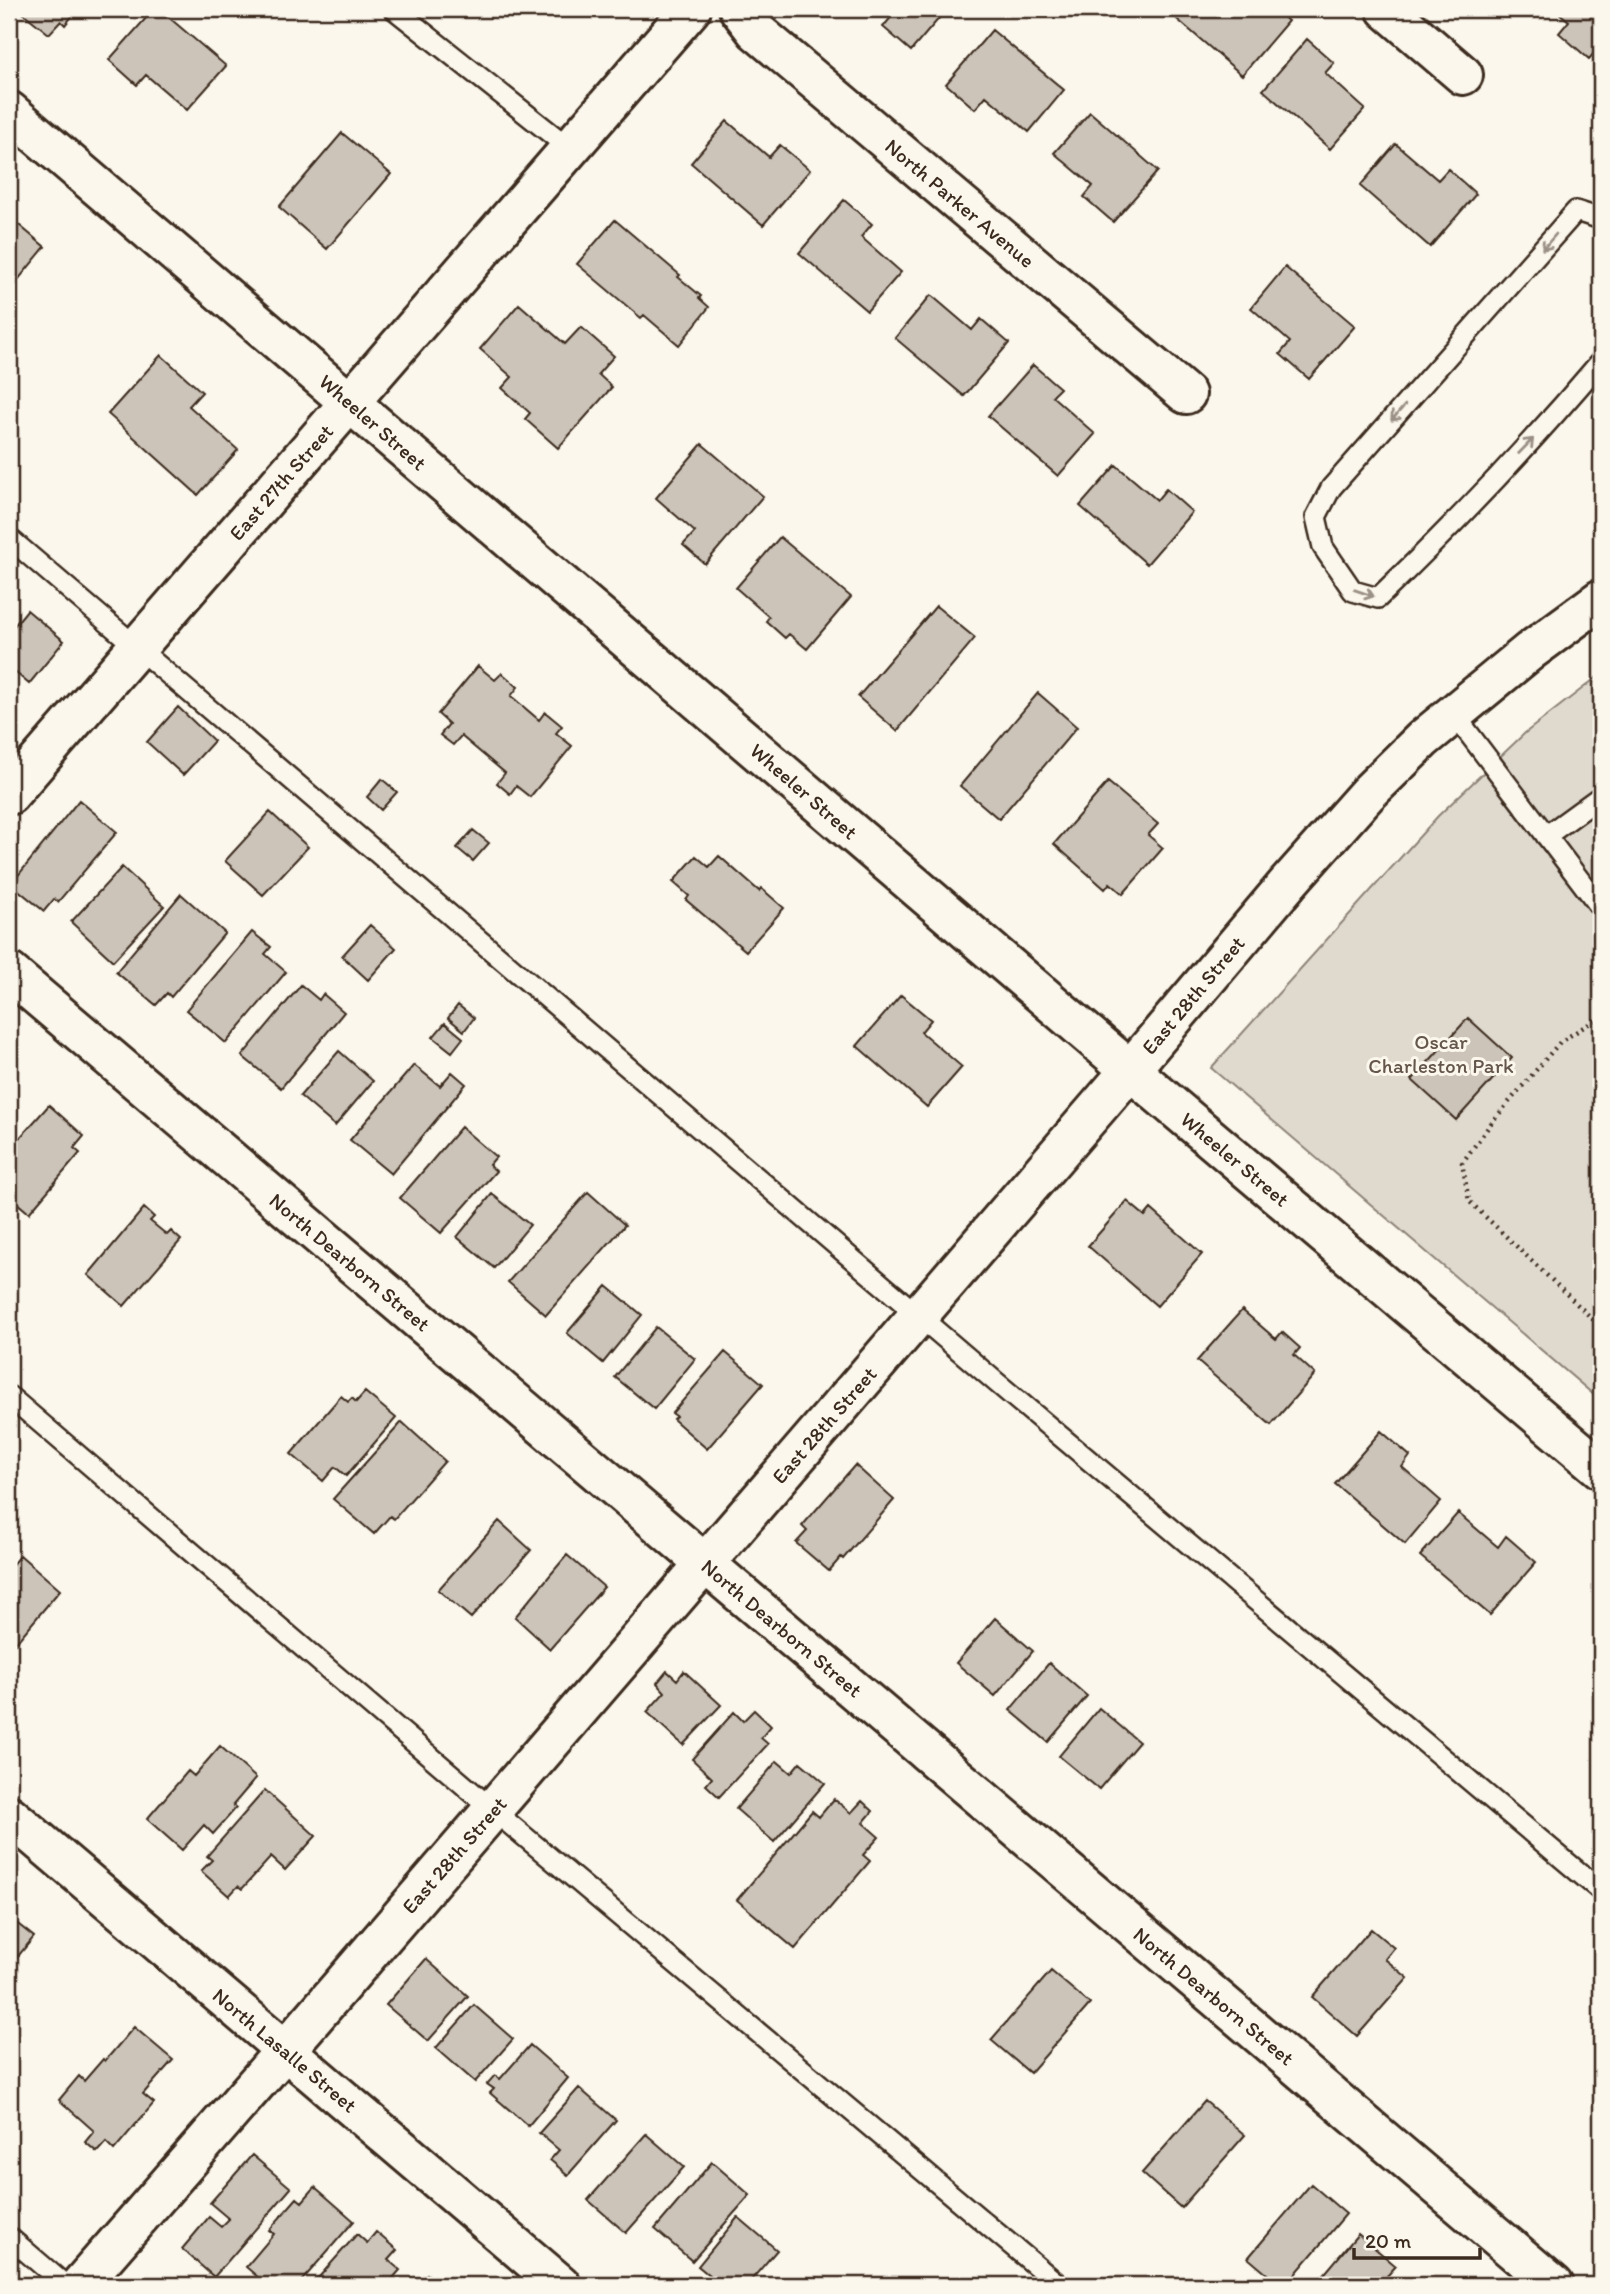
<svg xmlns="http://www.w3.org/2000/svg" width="1610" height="2294" viewBox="0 0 1610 2294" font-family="Itim,sans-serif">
	<rect width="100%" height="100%" fill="#fbf7ec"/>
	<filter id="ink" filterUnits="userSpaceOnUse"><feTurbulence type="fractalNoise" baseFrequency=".0143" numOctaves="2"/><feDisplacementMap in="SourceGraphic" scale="14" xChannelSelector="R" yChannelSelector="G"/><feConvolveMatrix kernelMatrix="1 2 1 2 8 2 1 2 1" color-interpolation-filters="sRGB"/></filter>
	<g filter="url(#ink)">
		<path fill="#dfd9ce" stroke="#8d8276" stroke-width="2" d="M 1601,674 L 1601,1401 L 1211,1068 L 1438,816 L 1525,733 Z"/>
		<path fill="#ccc4b9" stroke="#3b2a1e" stroke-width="2" d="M 18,9 L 78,9 L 65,25 L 61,21 L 49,34 Z
			M 154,9 L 159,9 L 226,66 L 187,110 L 146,75 L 137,85 L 109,60 Z
			M 885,9 L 947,9 L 911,51 L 883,27 L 893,15 Z
			M 1176,9 L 1275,9 L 1288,21 L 1242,75 L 1171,14 Z
			M 1554,9 L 1601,9 L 1601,45 L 1589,59 L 1559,33 L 1569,21 Z
			M 992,30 L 1064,90 L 1029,132 L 986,96 L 975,109 L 946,84 Z
			M 1307,39 L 1334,63 L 1325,73 L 1365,109 L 1330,149 L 1263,90 Z
			M 1090,112 L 1158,171 L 1113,222 L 1084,197 L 1093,186 L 1054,153 Z
			M 727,121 L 769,157 L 780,145 L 810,170 L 763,225 L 691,163 Z
			M 342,133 L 391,174 L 327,249 L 279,207 Z
			M 1396,144 L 1438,180 L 1448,169 L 1476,194 L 1430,247 L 1360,186 Z
			M 844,200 L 872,224 L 861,237 L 901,272 L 867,311 L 799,253 Z
			M 13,220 L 45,247 L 9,291 L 9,225 Z
			M 615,220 L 680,275 L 678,277 L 701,296 L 699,298 L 709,307 L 679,345 L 644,315 L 641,318 L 577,264 Z
			M 1285,267 L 1355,326 L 1309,379 L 1280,354 L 1290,342 L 1251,308 Z
			M 931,295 L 972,330 L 981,319 L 1009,343 L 964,396 L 895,338 Z
			M 519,304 L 565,344 L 581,327 L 614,356 L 598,374 L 612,387 L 558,448 L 525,419 L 530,413 L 502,388 L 512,377 L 480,349 Z
			M 161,355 L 202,392 L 189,406 L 238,450 L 198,495 L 108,414 Z
			M 1033,365 L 1060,388 L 1052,396 L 1095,434 L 1058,476 L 988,416 Z
			M 702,444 L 763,496 L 705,564 L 683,545 L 695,532 L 656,498 Z
			M 1116,465 L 1157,500 L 1166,489 L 1192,512 L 1147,564 L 1080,506 Z
			M 780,537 L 851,597 L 807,649 L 789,634 L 785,638 L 766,621 L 769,617 L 736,588 Z
			M 936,606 L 975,638 L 897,731 L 858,697 Z
			M 27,610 L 64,641 L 29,684 L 9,667 L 9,632 Z
			M 478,666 L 495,680 L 502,673 L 518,687 L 511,696 L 539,720 L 545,712 L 562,726 L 556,733 L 572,746 L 530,797 L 516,786 L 510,794 L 497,783 L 505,773 L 461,736 L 453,745 L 440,735 L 449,724 L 438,714 Z
			M 1038,693 L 1077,727 L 999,819 L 960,786 Z
			M 178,707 L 214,741 L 183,775 L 147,742 Z
			M 382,779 L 397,792 L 381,810 L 367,797 Z
			M 1108,782 L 1158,824 L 1148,835 L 1163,848 L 1123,894 L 1110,883 L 1105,889 L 1054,844 Z
			M 79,800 L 117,832 L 58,902 L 54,899 L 44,911 L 11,884 Z
			M 270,812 L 308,847 L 263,895 L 225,861 Z
			M 473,830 L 489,843 L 473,861 L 457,848 Z
			M 696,856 L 709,867 L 719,856 L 759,891 L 761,888 L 784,908 L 746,951 L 686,900 L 689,896 L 673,882 Z
			M 122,867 L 164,906 L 113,961 L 71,922 Z
			M 181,894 L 225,933 L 171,997 L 167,993 L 156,1005 L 116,972 Z
			M 370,925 L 396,948 L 368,980 L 342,956 Z
			M 252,932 L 271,947 L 265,954 L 286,972 L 226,1043 L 186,1010 Z
			M 301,985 L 319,1000 L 323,994 L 344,1012 L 281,1088 L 242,1056 Z
			M 901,995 L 931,1020 L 921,1032 L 962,1067 L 927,1107 L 857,1046 Z
			M 458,1005 L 474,1018 L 464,1031 L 448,1018 Z
			M 1468,1018 L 1512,1058 L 1456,1120 L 1412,1080 Z
			M 445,1023 L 463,1038 L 452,1052 L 433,1037 Z
			M 339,1051 L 373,1081 L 335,1126 L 300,1096 Z
			M 414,1065 L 440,1086 L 452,1072 L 466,1084 L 391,1174 L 350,1140 Z
			M 49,1105 L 84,1136 L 74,1148 L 80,1153 L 29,1213 L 17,1203 L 9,1212 L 9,1150 Z
			M 461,1127 L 496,1157 L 489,1165 L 496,1171 L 441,1233 L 400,1198 Z
			M 588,1192 L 625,1225 L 546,1315 L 508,1282 Z
			M 492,1194 L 530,1225 L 494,1268 L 457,1237 Z
			M 1127,1201 L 1145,1216 L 1151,1209 L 1202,1254 L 1157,1306 L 1088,1246 Z
			M 144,1208 L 154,1217 L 150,1221 L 167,1235 L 171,1231 L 181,1240 L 124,1306 L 88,1275 Z
			M 607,1286 L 642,1315 L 603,1363 L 567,1333 Z
			M 1242,1310 L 1276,1339 L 1282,1332 L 1300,1348 L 1294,1355 L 1315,1374 L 1271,1425 L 1197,1361 Z
			M 656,1327 L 695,1359 L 654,1409 L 615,1377 Z
			M 725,1352 L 763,1384 L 707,1449 L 673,1419 L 676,1416 L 672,1413 Z
			M 365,1392 L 396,1418 L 346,1476 L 335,1467 L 323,1481 L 291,1454 L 341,1396 L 348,1402 L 352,1398 L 356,1402 Z
			M 402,1422 L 445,1461 L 394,1519 L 390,1516 L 374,1534 L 333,1499 Z
			M 1381,1431 L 1410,1456 L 1402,1467 L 1441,1501 L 1405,1544 L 1335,1484 Z
			M 855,1465 L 894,1500 L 843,1559 L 841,1557 L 829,1571 L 796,1543 L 807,1531 L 802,1526 Z
			M 1458,1513 L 1498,1547 L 1506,1536 L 1536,1562 L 1490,1615 L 1420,1556 Z
			M 499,1521 L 531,1550 L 471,1618 L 438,1590 Z
			M 20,1555 L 60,1590 L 9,1651 L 9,1568 Z
			M 567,1555 L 604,1587 L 550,1649 L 515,1617 Z
			M 995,1618 L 1033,1651 L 995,1696 L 956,1663 Z
			M 1049,1663 L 1087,1696 L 1048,1742 L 1010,1710 Z
			M 667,1671 L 677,1680 L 684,1671 L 721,1705 L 683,1745 L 647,1712 L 665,1692 L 657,1683 Z
			M 1099,1708 L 1139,1742 L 1099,1789 L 1059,1756 Z
			M 754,1710 L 771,1726 L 761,1738 L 768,1744 L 719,1797 L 706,1785 L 712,1778 L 692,1759 L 734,1712 L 743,1721 Z
			M 220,1746 L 256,1778 L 233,1805 L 236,1808 L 213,1834 L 204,1825 L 182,1850 L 147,1819 L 188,1771 L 194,1776 Z
			M 777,1761 L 791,1773 L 800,1762 L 825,1783 L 774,1842 L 736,1809 Z
			M 265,1790 L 316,1836 L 285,1870 L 271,1857 L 242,1889 L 238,1886 L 229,1896 L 201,1871 L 212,1860 L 207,1856 Z
			M 834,1799 L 851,1813 L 862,1801 L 873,1811 L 863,1823 L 879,1837 L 863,1855 L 870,1861 L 795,1949 L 737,1900 L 812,1811 L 819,1817 Z
			M 9,1917 L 34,1937 L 9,1967 Z
			M 1371,1929 L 1394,1948 L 1385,1959 L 1408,1978 L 1357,2036 L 1312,1997 Z
			M 426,1959 L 468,1996 L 428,2041 L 386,2005 Z
			M 1051,1971 L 1090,2004 L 1030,2073 L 991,2040 Z
			M 474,2005 L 513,2039 L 475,2082 L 436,2048 Z
			M 134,2027 L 173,2060 L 143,2094 L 154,2103 L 114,2150 L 106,2142 L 97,2152 L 85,2142 L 94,2131 L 59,2100 L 79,2076 L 84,2081 L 103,2059 L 105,2061 Z
			M 530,2045 L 568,2078 L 528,2126 L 490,2093 L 494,2089 L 487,2084 L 495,2075 L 500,2079 Z
			M 579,2088 L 616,2120 L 568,2175 L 550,2160 L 559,2150 L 539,2133 Z
			M 1205,2101 L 1245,2135 L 1181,2208 L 1142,2173 Z
			M 646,2134 L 684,2167 L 626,2233 L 588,2200 Z
			M 252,2155 L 291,2188 L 214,2277 L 182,2249 L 209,2217 L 221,2227 L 229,2219 L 210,2203 Z
			M 712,2162 L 750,2195 L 692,2261 L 655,2229 Z
			M 1311,2184 L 1346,2214 L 1286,2285 L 1280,2285 L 1248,2258 Z
			M 315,2187 L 354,2221 L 298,2285 L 267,2285 L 246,2267 L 274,2234 L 269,2230 L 297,2198 L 302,2202 Z
			M 738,2217 L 777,2250 L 747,2285 L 721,2285 L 698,2266 Z
			M 376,2232 L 397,2250 L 388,2260 L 400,2270 L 387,2285 L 312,2285 L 357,2234 L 367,2243 Z
			M 1358,2234 L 1396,2266 L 1379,2285 L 1315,2285 Z
			M 427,2274 L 441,2285 L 417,2285 Z"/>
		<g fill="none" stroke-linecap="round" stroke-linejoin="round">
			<g stroke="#3b2a1e" stroke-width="24">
				<path id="lane" d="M 394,9 L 569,148
					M 1601,219 L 1576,211 L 1331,488 L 1316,517 L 1323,547 L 1353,591 L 1378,598 C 1456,523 1531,444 1601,361
					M 9,538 L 996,1382 L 1601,1891
					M 1454,714 L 1601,908
					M 1546,836 L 1601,796
					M 9,1396 L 493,1810 L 1059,2285
					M 9,2237 L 65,2285"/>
			</g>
			<g stroke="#3b2a1e" stroke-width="44">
				<path id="street" d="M 739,9 L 756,31 L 1186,394
					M 1386,9 L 1463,75
					M 9,111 L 1130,1070 L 1601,1469
					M 9,795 L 691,9
					M 9,972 L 1554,2285
					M 9,1815 L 561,2285
					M 80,2285 L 315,2016 L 1130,1070 L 1288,883 L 1367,794 L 1423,739 L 1530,651 L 1601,599"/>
			</g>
			<path stroke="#3b2a1e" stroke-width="4.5" stroke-dasharray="2 5" stroke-linecap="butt" d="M 1601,1016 L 1560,1042 L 1492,1122 L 1462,1163 L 1469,1201 L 1601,1327"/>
			<use href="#lane" stroke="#fbf7ec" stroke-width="19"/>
			<use href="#street" stroke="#fbf7ec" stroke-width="38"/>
		</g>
		<defs><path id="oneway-shaft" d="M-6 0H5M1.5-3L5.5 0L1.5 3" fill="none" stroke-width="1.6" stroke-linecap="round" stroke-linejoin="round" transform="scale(1.75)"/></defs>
		<g stroke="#9b9085">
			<use href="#oneway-shaft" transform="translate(1549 242) rotate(131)"/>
			<use href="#oneway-shaft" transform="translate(1398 413) rotate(131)"/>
			<use href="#oneway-shaft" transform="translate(1526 446) rotate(-46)"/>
			<use href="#oneway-shaft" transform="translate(1364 593) rotate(19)"/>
		</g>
	</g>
	<g text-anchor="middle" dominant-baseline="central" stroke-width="6" stroke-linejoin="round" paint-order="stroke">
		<g font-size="21" fill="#3b2a1e" stroke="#fbf7ec">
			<text transform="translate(960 203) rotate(40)">North Parker Avenue</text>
			<text transform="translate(373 422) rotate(41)">Wheeler Street</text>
			<text transform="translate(281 482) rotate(-49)">East 27th Street</text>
			<text transform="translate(804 791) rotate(41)">Wheeler Street</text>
			<text transform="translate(1193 995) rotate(-50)">East 28th Street</text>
			<text transform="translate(1235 1159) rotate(40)">Wheeler Street</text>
			<text transform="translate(350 1262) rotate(40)">North Dearborn Street</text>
			<text transform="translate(824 1425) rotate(-49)">East 28th Street</text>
			<text transform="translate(782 1628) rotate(40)">North Dearborn Street</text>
			<text transform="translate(454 1855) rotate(-49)">East 28th Street</text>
			<text transform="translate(1214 1996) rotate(40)">North Dearborn Street</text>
			<text transform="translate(285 2050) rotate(40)">North Lasalle Street</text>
		</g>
		<g font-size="21" fill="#64564a" stroke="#fbf7ec">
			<text x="1441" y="1041">Oscar<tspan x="1441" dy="24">Charleston Park</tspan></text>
		</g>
	</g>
	<rect width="1610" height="2294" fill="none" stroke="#fbf7ec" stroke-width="35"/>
	<rect x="18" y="18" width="1575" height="2259" fill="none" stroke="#3b2a1e" stroke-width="2.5" filter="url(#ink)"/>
	<path d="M1354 2248v10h126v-10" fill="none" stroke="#3b2a1e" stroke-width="3.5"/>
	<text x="1365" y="2248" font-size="21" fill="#3b2a1e" stroke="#fbf7ec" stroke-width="5" paint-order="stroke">20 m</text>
</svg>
